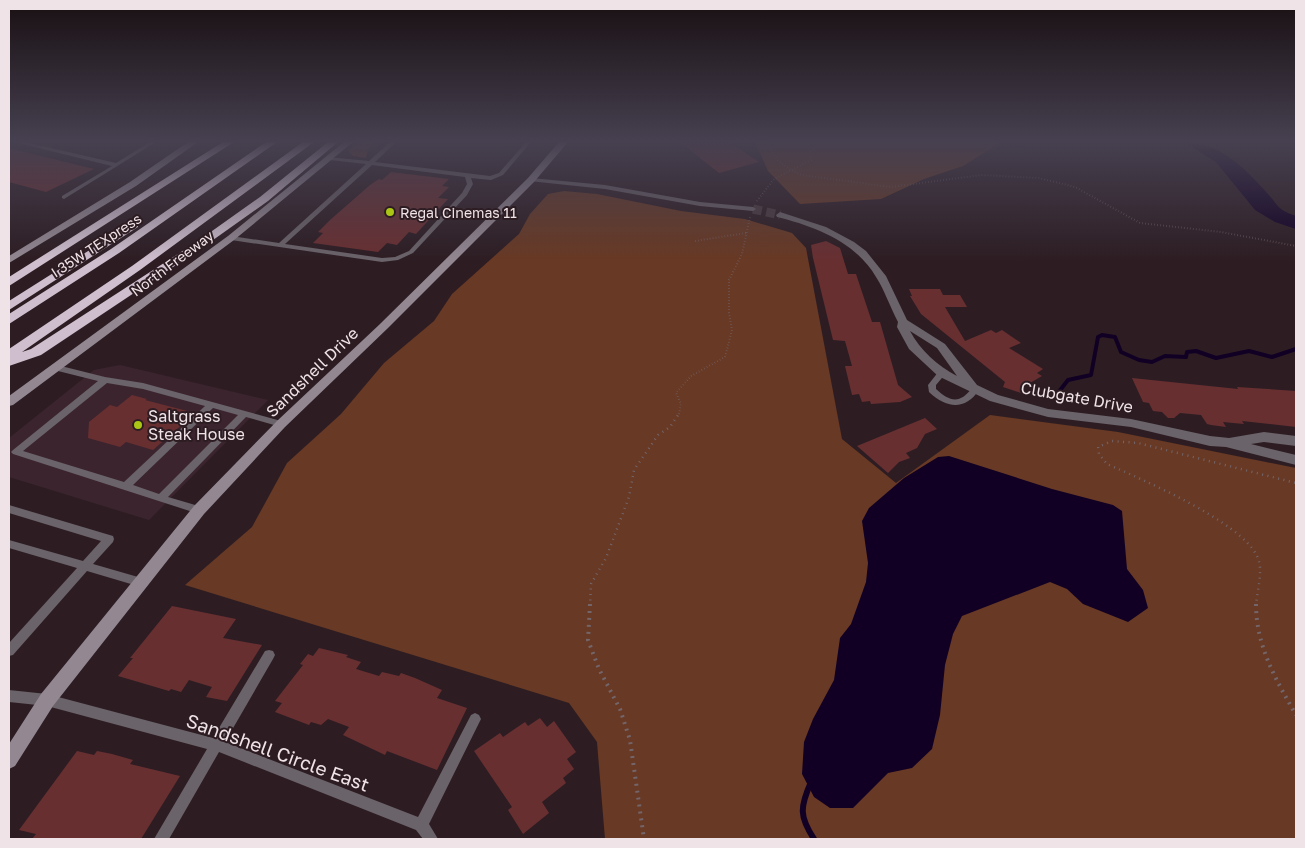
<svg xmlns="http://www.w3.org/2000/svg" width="1305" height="848" viewBox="0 0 1305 848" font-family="'Golos Text',sans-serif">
	<rect width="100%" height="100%" fill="#2d1d23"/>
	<path fill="#3b242e" d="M 120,365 L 268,400 L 149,520 L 9,477 L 9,438 L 94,370 Z"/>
	<path fill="#683924" d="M 359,142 L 375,142 L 368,150 L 366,158 L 353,156 L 348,151 Z
		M 755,142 L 1002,142 L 963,166 L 924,179 L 881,199 L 800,204 L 768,171 Z
		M 564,191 L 597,194 L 681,211 L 745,219 L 792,233 L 806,248 L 842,439 L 896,483 L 990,415 L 1118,432 L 1296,468 L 1296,839 L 605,839 L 597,742 L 569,703 L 185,585 L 252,527 L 287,463 L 341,414 L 384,363 L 434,321 L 452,294 L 519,234 L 530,214 L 548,194 Z"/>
	<path fill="#110024" d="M 1184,142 C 1219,142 1245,168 1267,193 C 1280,207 1276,209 1296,216 L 1296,229 L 1275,222 L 1255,210 L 1216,162 Z
		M 949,456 L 1052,489 L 1113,505 L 1122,511 L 1127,569 L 1143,590 L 1148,608 L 1128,622 L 1083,604 L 1067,589 L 1050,582 L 962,616 L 953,634 L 945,665 L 940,715 L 932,749 L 912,768 L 888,773 L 853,808 L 830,808 L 814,797 L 802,774 L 804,742 L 813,719 L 834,680 L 840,638 L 851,624 L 866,582 L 868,563 L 862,521 L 869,508 L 904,478 L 938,457 Z"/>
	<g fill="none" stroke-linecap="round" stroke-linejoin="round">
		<path stroke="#110024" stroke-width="4" d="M 1054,398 L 1068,380 L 1091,375 L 1098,337 L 1102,335 L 1115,337 L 1121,352 L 1139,360 L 1152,362 L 1165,356 L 1186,357 L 1187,352 L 1196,351 L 1216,358 L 1249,351 L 1272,357 L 1296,349"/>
		<path stroke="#110024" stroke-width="6" d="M 811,782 C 800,807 799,816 814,839"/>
	</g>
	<path fill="#682f31" d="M 680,142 L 730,142 L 759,162 L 719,173 Z
		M 9,148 L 37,155 L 94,169 L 46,192 L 9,182 Z
		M 391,172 L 449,179 L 442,186 L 449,187 L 438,198 L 448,199 L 416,234 L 409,232 L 397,245 L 387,243 L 378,252 L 313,243 L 323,233 L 318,232 L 330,220 L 370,185 L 379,179 L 382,180 Z
		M 826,241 L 840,248 L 848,274 L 856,274 L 872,322 L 880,322 L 898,385 L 912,397 L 900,402 L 871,404 L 870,401 L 862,402 L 859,394 L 852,395 L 845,366 L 852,366 L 845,341 L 833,340 L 813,258 L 811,245 Z
		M 909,289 L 940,289 L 943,295 L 960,295 L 967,307 L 945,307 L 965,341 L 991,330 L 996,333 L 1002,330 L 1021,343 L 1009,348 L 1043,369 L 1037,373 L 1042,376 L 1023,387 L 1021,393 L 1003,387 L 1005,382 L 921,314 L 910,296 L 912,296 Z
		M 1132,378 L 1238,389 L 1237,387 L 1296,391 L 1296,427 L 1242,421 L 1244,424 L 1223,422 L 1226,427 L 1211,425 L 1207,424 L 1201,415 L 1180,413 L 1174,418 L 1168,418 L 1162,412 L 1153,411 L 1149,403 L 1143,402 Z
		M 132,395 L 147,399 L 145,400 L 195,413 L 153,450 L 126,442 L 120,447 L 88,438 L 89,422 L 110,405 L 117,407 Z
		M 925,418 L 937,429 L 925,434 L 917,448 L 906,453 L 910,458 L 899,462 L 888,473 L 857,446 Z
		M 172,606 L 236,619 L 223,638 L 262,645 L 227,701 L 206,697 L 212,687 L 189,680 L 181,692 L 171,689 L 169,691 L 118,676 L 133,658 L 130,658 Z
		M 319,648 L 348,655 L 346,657 L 361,662 L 356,669 L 379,676 L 382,672 L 399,676 L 401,673 L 415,678 L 442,690 L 437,698 L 467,708 L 437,770 L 387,751 L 385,755 L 343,735 L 349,727 L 328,719 L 321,725 L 311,722 L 309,725 L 275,712 L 282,703 L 275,701 L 303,665 L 300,664 L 308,654 L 313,656 Z
		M 540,718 L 547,727 L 554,721 L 576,752 L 567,759 L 574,769 L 563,778 L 566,783 L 542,802 L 549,813 L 523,834 L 508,810 L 512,807 L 474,751 L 500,733 L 503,737 L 525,722 L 528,726 Z
		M 77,751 L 94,755 L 97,751 L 112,754 L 133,760 L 130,764 L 180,776 L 141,839 L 32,839 L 36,834 L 19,830 Z"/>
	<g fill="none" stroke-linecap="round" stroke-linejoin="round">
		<path stroke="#4a3b40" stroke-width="9" stroke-dasharray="9 4.5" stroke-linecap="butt" d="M 753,209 L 780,215"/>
		<path stroke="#73656a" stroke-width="2" stroke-dasharray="0.5 2.5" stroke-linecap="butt" d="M 767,142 C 773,159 785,168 802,175 L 891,187 L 981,175 L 1039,178 L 1075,187 L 1140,223 L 1221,232 L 1296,246
			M 757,201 L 774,179 L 811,160 L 811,150 L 821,142
			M 695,241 L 746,233
			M 679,414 L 681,404 L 676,393 L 691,376 L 725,357 L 732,330 L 729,313 L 729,280 L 742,254 L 750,217"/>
		<path stroke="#73656a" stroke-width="2.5" stroke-dasharray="1 4.5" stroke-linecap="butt" d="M 590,606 L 591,584 L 606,558 L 629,497 L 634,470 L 658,435 L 670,427 L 680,412
			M 1256,606 C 1257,590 1264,570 1257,556 C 1240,521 1143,480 1107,464 L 1099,454 L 1098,447 L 1112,441 L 1138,443 L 1296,483"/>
		<path stroke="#73656a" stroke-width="4" stroke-dasharray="2 5" stroke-linecap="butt" d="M 590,604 L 588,640 L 599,669 L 620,709 L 630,740 L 644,839
			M 1256,604 C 1256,646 1276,680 1296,715"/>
		<path fill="#6a6369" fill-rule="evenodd" d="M 14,142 L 25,142 L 116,163 L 150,142 L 156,142 L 64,199 L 62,198 L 62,196 L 112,166 Z
			M 390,142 L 396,142 L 375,162 L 490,176 L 499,173 L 526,142 L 531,142 L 503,175 L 491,180 L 471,178 L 473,184 L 467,195 L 413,253 L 398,260 L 382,262 L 231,240 L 228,238 L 231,236 L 279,243 L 366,164 L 330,160 L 327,158 L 328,157 L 369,161 ZM 372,165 L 465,177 L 467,184 L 462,193 L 409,251 L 395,257 L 382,258 L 285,244 Z
			M 531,178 L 605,185 L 700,202 L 753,207 L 756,209 L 753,211 L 700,206 L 605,189 L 529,181 L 529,179 Z
			M 57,365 L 105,377 L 143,383 L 281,421 L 285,424 L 281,427 L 246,417 L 168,497 L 202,507 L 204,510 L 202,513 L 199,514 L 13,454 L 11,452 L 13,450 L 98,381 L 54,370 L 53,368 ZM 107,383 L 143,389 L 205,406 L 124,482 L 23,451 ZM 213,408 L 238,415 L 159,494 L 133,485 Z
			M 942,370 L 946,373 L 936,385 L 936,389 C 950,402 960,404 972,388 L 978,388 L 979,390 C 965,411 946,408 929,392 L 928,385 L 939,371 Z
			M 9,505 L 113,536 L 114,539 L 113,542 L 93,564 L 145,579 L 146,582 L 145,585 L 141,587 L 87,571 L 13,655 L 9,656 L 9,643 L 77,568 L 9,548 L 9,540 L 83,561 L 101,541 L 9,513 Z
			M 269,650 L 273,651 L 275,655 L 273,659 L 225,742 L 418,817 L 471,715 L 475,713 L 479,715 L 481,719 L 479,723 L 429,824 L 438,839 L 423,839 L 416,830 L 219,752 L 169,839 L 154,839 L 207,749 L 47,706 L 9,702 L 9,690 L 47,694 L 213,738 L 265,651 Z"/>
		<path fill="#6a6369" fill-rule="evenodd" d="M 780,212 L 826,227 L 854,242 L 866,251 L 886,276 L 907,320 L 945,344 L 977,385 L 998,395 L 1048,409 L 1131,419 L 1210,436 L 1229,438 L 1264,432 L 1296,436 L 1296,446 L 1264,442 L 1251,444 L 1296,455 L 1296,465 L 1226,447 L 1210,446 L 1131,427 L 1048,417 L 990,401 L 938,376 L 909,349 L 897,327 L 898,322 C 890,307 885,291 876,277 C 856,242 814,226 777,217 L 776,215 ZM 910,331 L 937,348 L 957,376 C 938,366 920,350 910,331 Z"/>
		<path fill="#938892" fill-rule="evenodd" d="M 188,142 L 198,142 L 136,186 L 9,263 L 9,256 L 130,182 Z
			M 344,142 L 353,142 L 234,240 L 13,405 L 9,406 L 9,396 L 228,236 Z
			M 559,142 L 568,142 L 534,182 L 388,328 L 285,427 L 204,514 L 53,706 L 15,766 L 9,769 L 9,744 L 41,694 L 194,506 L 277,421 L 380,324 L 528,178 Z"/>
		<path fill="#cfbfce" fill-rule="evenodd" d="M 223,142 L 234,142 L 9,286 L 9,277 Z
			M 266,142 L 277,142 L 119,253 L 9,324 L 9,314 L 111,249 Z
			M 303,142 L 314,142 L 140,270 L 22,352 L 31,349 L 198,241 L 260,197 L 328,142 L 338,142 L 268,201 L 206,245 L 41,355 L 9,366 L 9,349 L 132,266 Z
			M 134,222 L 138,223 L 138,227 L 9,310 L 9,301 Z"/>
	</g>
	<linearGradient id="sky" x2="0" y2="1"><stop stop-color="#191013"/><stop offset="0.54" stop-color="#464050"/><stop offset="1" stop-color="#464050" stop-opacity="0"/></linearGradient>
	<rect width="1305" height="261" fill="url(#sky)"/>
	<g fill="#abc614" stroke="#2d1d23" stroke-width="2">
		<circle cx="390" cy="212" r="5"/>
		<circle cx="138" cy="425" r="5"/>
	</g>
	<g text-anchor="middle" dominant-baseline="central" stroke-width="4" stroke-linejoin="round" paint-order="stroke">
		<g font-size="14" fill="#efe3e7" stroke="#2d1d23" text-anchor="start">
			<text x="400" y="212">Regal Cinemas 11</text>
		</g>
		<g font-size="14" fill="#efe3e7" stroke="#2d1d23">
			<text transform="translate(96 245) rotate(-33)">I 35W TEXpress</text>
			<text transform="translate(172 263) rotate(-37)">North Freeway</text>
		</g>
		<g font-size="16" fill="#efe3e7" stroke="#2d1d23">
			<text transform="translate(312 372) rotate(-44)">Sandshell Drive</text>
			<text transform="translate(1077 397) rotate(10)">Clubgate Drive</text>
		</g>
		<g font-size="16" fill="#efe3e7" stroke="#2d1d23" text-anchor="start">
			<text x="148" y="416">Saltgrass<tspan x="148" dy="18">Steak House</tspan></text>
		</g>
		<g font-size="19" fill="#efe3e7" stroke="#2d1d23">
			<text transform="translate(278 752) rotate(20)">Sandshell Circle East</text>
		</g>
	</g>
	<rect width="1305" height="848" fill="none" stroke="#efe3e7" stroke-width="20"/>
</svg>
